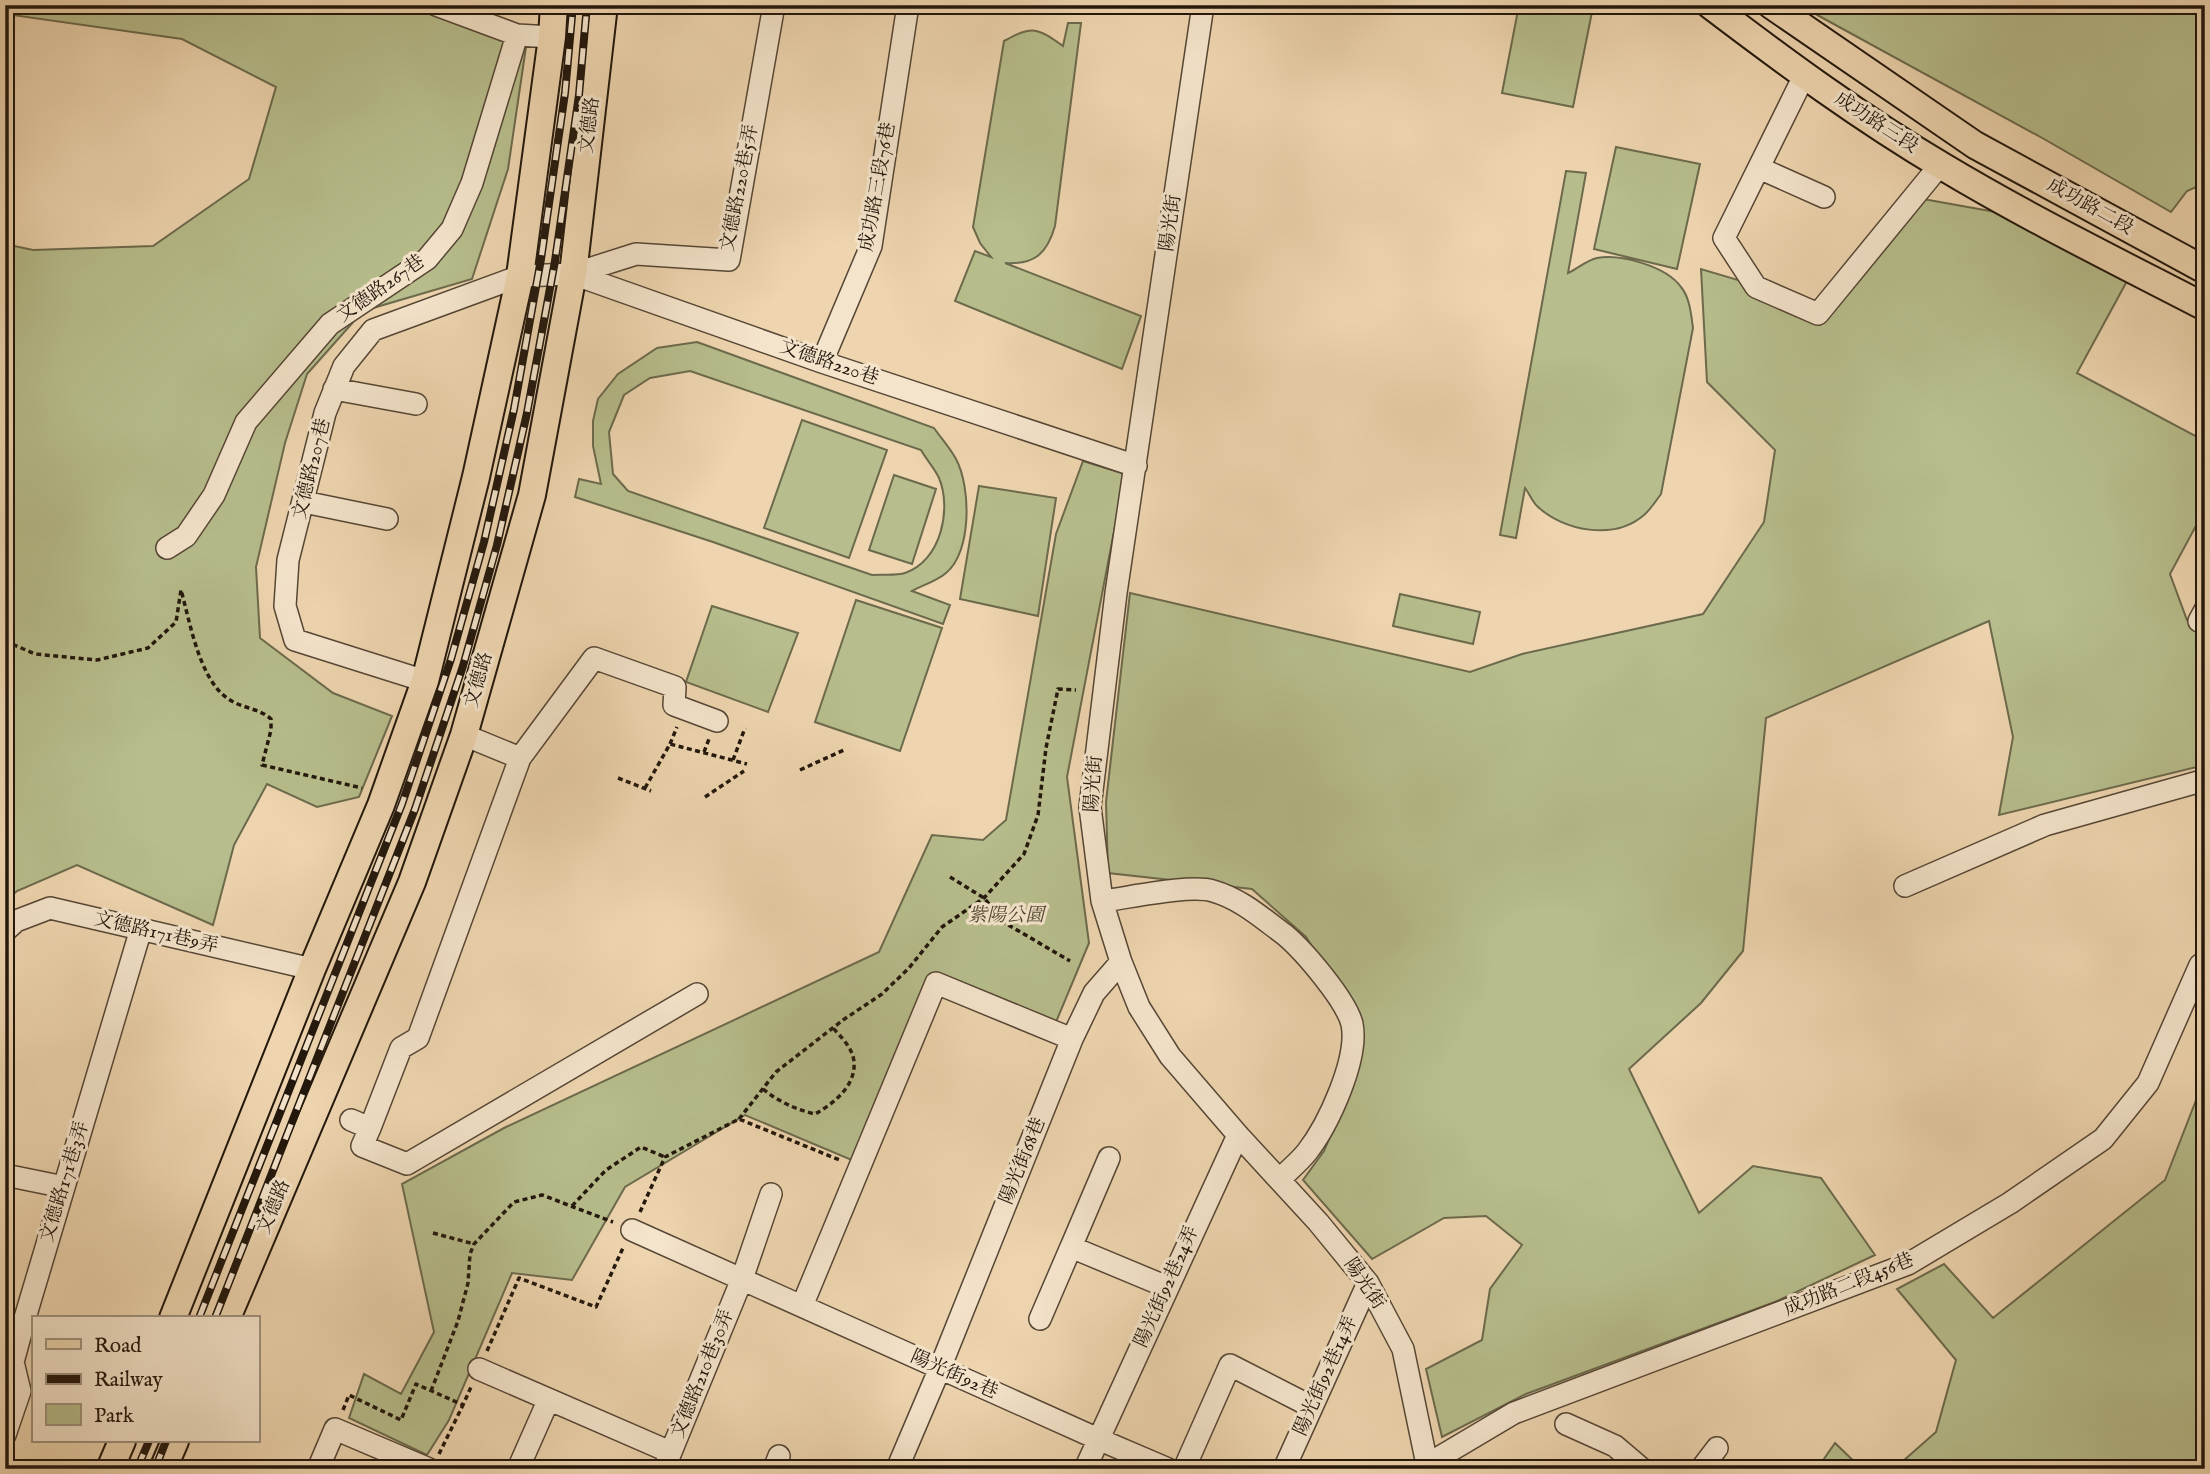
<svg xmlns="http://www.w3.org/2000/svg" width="2210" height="1474" viewBox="0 0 2210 1474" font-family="'IM FELL English','Noto Serif TC',serif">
	<rect width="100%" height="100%" fill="#eed5af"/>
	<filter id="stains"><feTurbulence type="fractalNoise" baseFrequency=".00286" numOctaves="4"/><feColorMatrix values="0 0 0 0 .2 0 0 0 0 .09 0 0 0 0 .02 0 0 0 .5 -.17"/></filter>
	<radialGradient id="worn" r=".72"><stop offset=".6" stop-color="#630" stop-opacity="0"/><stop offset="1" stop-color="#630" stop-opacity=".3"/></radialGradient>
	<path fill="#b7bd8c" stroke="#6c6a4c" stroke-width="2" fill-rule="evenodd" d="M 5,5 L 430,5 L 505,34 L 526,47 L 508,169 L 472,279 L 363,311 L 307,374 L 285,443 L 256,567 L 260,638 L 333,693 L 392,716 L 359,797 L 317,807 L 267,784 L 234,845 L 213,925 L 77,865 L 17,891 L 5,902 L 5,244 L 33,250 L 153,246 L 249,179 L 276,87 L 182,39 L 5,14 Z
		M 1519,5 L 1593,7 L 1573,107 L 1502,93 Z
		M 1799,5 L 2205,5 L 2205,183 L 2187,191 L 2171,212 L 2044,139 Z
		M 1068,23 L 1081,23 L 1055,226 C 1047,254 1034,265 1005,263 L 1141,316 L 1122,369 L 955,301 L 975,251 L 991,257 L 980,243 L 973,227 L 1004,41 C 1033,25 1037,28 1063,46 Z
		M 1616,147 L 1700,164 L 1677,269 L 1594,249 Z
		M 1566,171 L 1586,173 L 1568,273 C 1577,269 1587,260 1597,258 C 1621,254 1666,266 1681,287 C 1690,298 1691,314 1693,328 L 1661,494 C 1656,501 1650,510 1644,515 C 1614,541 1563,531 1537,506 C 1532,501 1529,493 1525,488 L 1516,538 L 1500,535 Z
		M 1923,199 L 2018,216 L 2127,281 L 2077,373 L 2205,441 L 2205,509 L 2170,574 L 2187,620 L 2205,633 L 2205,765 L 1999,815 L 2013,737 L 1989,621 L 1766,718 L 1743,951 L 1701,1003 L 1629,1069 L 1699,1213 L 1753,1166 L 1821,1178 L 1875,1255 L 1775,1302 L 1526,1394 L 1442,1437 L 1426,1369 L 1482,1340 L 1490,1289 L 1522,1245 L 1486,1216 L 1444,1218 L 1372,1259 L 1303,1180 L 1324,1151 L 1349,1092 L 1357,1018 L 1306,937 L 1252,889 L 1108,873 L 1106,802 L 1130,593 L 1470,672 L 1522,654 L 1703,614 L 1764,522 L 1775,450 L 1707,382 L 1701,269 L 1832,308 Z
		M 697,342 L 934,428 C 941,438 950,448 956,459 C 971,487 972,552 946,573 C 937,581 923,585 912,591 L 950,605 L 943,624 L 713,542 L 575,497 L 579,479 L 601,484 L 593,446 L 593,421 L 598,399 L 618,374 L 657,348 ZM 690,371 L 921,450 C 926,459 935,469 939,478 C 952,509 941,561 905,573 C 896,576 882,574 872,575 L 628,491 L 613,474 L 609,432 L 624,395 L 650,378 Z
		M 802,420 L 887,450 L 849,558 L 764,528 Z
		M 1083,461 L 1125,474 L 1067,777 L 1089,943 L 1056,1022 L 934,975 L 854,1161 L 745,1115 L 625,1187 L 572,1280 L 512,1273 L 449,1420 L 427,1455 L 349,1418 L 364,1374 L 401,1394 L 434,1332 L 402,1184 L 504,1128 L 879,952 L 932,835 L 983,840 L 1006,820 L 1056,534 Z
		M 894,475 L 936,489 L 912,564 L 869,550 Z
		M 979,486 L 1056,498 L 1038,616 L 960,599 Z
		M 1400,594 L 1480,612 L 1473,644 L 1393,626 Z
		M 856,600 L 942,628 L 900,751 L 815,722 Z
		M 712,606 L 798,633 L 768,712 L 686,682 Z
		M 2205,1077 L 2205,1469 L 1894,1469 L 1936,1432 L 1956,1360 L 1897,1289 L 1944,1264 L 1993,1318 L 2165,1180 Z
		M 1835,1443 L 1862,1469 L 1817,1469 Z"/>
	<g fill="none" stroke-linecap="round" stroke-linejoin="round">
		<g stroke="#554635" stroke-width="24">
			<path id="minor" d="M 436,5 L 517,35 L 552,37
				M 1203,5 L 1116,593 L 1090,807 L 1102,901 L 1121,962 L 1139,1007 L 1170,1056 L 1238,1135 L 1318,1222 L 1368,1283 L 1403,1349 L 1428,1469
				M 1804,76 L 1724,238 L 1756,287 L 1818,314 L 1940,165
				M 1759,168 L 1824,197
				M 573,274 L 636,254 L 729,260 L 774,5
				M 822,362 L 871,246 L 908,5
				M 334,389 L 416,404
				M 304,502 L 387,519
				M 167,548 L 186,536 L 214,495 L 246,422 L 330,324 L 427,259 L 452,229 L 472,183 L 517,35
				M 2205,610 L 2199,621 L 2205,624
				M 425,681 L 295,640 L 285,606 L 288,560 L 325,413 L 344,366 L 373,330 L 520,276 L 573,274 L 822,362 L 1136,466
				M 464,735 L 520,758 L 594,658 L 675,687 L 674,705 L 717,721
				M 1905,886 L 2045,825 L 2205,780
				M 1102,901 C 1128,898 1189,884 1213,891 C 1241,899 1262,918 1285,935 C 1304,951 1346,1000 1352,1024 C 1359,1059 1328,1125 1307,1152 C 1299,1162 1289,1170 1280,1179
				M 5,931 L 16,921 L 50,908 L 312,969
				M 351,1120 L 370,1128 L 401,1048 L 418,1038 L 520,758
				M 370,1128 L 362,1146 L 407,1164 L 697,994
				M 1109,1158 L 1071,1247 L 1167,1287
				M 5,1175 L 64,1187
				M 632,1230 L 1098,1439 L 1168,1469
				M 802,1306 L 936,983 L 1072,1039
				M 1040,1319 L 1071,1247
				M 479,1369 L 670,1452
				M 1566,1424 L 1615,1446 L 1642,1469
				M 5,1435 L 20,1391 L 13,1362 L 25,1318 L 141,929
				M 1428,1464 L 1514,1413 L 1908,1264 L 2010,1203 L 2103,1139 L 2148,1083 L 2200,965 L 2205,962
				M 318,1469 L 335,1429 L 429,1469
				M 518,1469 L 548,1401
				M 664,1469 L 742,1279 L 771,1194
				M 774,1469 L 779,1456
				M 897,1469 L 940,1368 L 1072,1039 L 1094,993 L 1121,962
				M 1085,1469 L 1238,1135
				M 1184,1469 L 1230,1365 L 1312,1407
				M 1284,1469 L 1368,1283
				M 1701,1469 L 1717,1448"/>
		</g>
		<g stroke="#22170c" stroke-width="30">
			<path id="major" d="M 1710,5 C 1785,62 1861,118 1942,166 C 2027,217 2116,261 2205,307
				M 1771,5 L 1975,145 L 2205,270
				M 173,1318 L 312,969 L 381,805 L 425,681 L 476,477 L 520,276 L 552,37 L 554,5
				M 227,1318 L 412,882 L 464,735 L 532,495 L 573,274 L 604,5
				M 110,1469 L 122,1441
				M 163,1469 L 175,1441"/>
		</g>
		<path stroke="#22170c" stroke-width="3.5" stroke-dasharray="5 3.5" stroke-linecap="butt" d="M 5,641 L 35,654 L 97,660 L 148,648 L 176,622 L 181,590 C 190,622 199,678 227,698 C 240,708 259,708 271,719 L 271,730 L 262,765 L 362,788
			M 670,744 L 677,727
			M 704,752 L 709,739
			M 733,760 L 745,728
			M 800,770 L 844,750
			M 618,778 L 651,791
			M 645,788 L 670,744 L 747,764
			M 705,797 L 744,771
			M 950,877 L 984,898 L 1005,923 L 1070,961
			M 763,1089 C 779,1102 795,1109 815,1114 C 833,1104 856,1086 854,1062 C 853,1048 841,1037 833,1028
			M 739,1119 L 776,1072 L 843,1020 L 882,994 L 909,968 L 942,927 L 984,898 L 1024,854 L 1038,815 L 1046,748 L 1058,689 L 1076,690
			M 572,1206 L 606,1170 L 641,1147 L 665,1157
			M 640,1212 L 665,1157 L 739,1119 L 842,1161
			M 433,1233 L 474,1244
			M 487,1351 L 519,1278 L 596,1307 L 623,1248
			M 431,1391 L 458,1321 L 468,1283 L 470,1254 L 474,1244 L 514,1202 L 542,1195 L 613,1222
			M 343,1410 L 349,1395 L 401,1420 L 416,1384 L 463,1405 L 471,1387
			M 439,1454 L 463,1405"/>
		<use href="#minor" stroke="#f4e4cb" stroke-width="21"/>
		<use href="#major" stroke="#eed5af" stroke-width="26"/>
		<g stroke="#22170c" stroke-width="8">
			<path id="rail" d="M 199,1318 L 402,804 L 451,659 L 484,542 L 514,409 L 541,259 L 565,93 L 573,5
				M 215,1318 L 415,809 L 463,666 L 497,545 L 527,413 L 555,261 L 579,95 L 587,5
				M 137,1469 L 149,1441
				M 155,1469 L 166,1441"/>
		</g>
		<use href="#rail" stroke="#f4e4cb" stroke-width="5" stroke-dasharray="16" stroke-linecap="butt"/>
	</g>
	<g text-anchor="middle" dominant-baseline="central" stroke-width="6" stroke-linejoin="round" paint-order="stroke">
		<g font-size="19" fill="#22170c" stroke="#f4e4cb">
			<text transform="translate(1876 123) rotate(33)">成功路三段</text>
			<text transform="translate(590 125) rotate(-83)">文德路</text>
			<text transform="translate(878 187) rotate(-80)">成功路三段76巷</text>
			<text transform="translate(740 188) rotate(-79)">文德路220巷5弄</text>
			<text transform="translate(2090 207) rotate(29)">成功路二段</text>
			<text transform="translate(1171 223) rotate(-82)">陽光街</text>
			<text transform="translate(381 289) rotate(-35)">文德路267巷</text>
			<text transform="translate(829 363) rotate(19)">文德路220巷</text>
			<text transform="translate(312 469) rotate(-76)">文德路207巷</text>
			<text transform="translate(479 680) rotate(-74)">文德路</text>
			<text transform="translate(1094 784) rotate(-86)">陽光街</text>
			<text transform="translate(156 933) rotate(13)">文德路171巷9弄</text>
			<text transform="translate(1023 1161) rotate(-68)">陽光街68巷</text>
			<text transform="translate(65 1182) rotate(-73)">文德路171巷3弄</text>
			<text transform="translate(274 1207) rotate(-67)">文德路</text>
			<text transform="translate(1364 1284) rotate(56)">陽光街</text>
			<text transform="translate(1849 1285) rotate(-22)">成功路二段456巷</text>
			<text transform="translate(1167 1287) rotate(-66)">陽光街92巷24弄</text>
			<text transform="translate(703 1374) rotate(-68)">文德路210巷30弄</text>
			<text transform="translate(954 1375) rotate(24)">陽光街92巷</text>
			<text transform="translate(1326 1376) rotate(-66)">陽光街92巷14弄</text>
		</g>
		<g font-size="19" font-style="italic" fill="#4f4932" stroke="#f4e4cb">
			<text x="1006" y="916">紫陽公園</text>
		</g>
	</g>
	<rect width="2210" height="1474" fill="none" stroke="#eed5af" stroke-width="28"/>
	<rect x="7" y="7" width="2196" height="1460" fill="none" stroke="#22170c" stroke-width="3.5"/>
	<rect x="14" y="14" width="2182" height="1446" fill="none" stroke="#22170c" stroke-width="2"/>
	<rect x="32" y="1316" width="228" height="126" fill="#f4e4cb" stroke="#a0927f" stroke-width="2"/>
	<rect x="46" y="1339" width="35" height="10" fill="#eed5af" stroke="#a0927f" stroke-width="2"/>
	<text x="94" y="1352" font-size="21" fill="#22170c">Road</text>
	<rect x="46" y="1374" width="35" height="10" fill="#22170c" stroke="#a0927f" stroke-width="2"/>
	<text x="94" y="1386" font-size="21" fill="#22170c">Railway</text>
	<rect x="46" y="1404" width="35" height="21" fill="#b7bd8c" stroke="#a0927f" stroke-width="2"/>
	<text x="94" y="1422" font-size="21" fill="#22170c">Park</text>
	<rect width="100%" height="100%" filter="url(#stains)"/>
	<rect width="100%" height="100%" fill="url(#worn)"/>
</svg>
